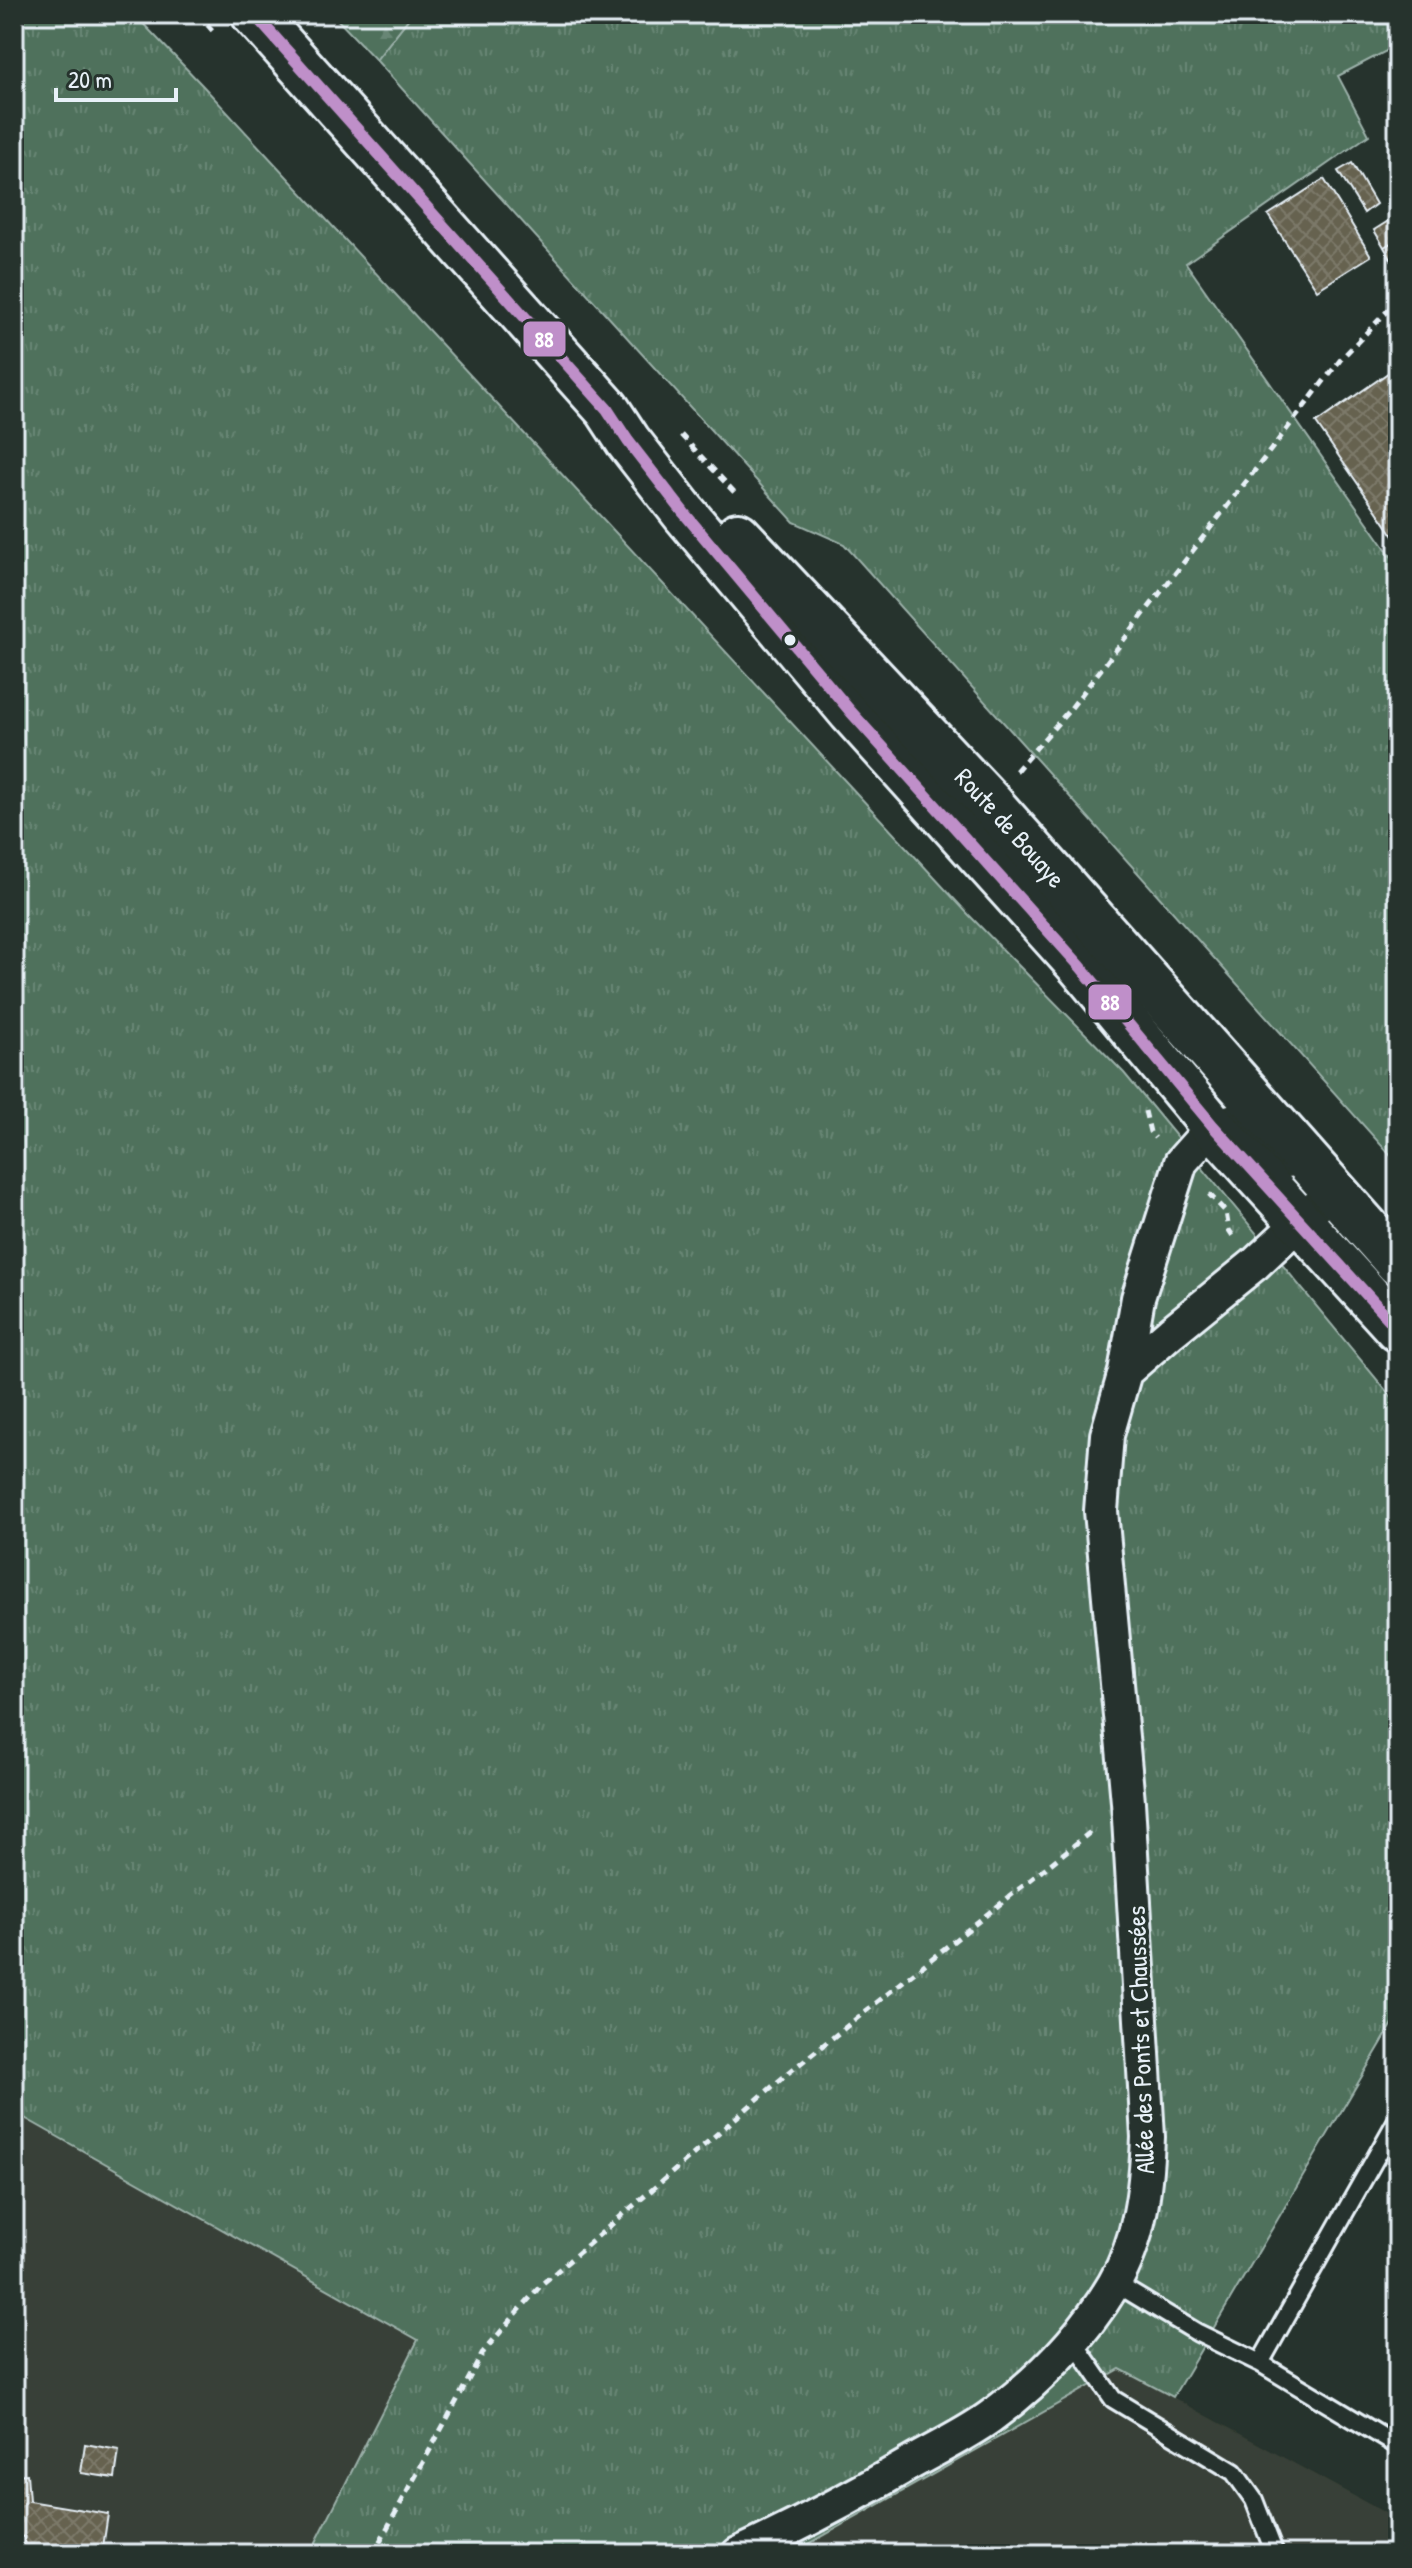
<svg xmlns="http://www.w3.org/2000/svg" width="1412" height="2568" viewBox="0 0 1412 2568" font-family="'Patrick Hand',sans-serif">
	<defs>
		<pattern id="grass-tufts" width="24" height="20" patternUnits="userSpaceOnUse" patternTransform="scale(2)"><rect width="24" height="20" fill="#4f715c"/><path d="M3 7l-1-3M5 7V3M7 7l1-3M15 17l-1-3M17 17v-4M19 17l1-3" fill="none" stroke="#688674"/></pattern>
		<pattern id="forest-firs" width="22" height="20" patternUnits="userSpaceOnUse" patternTransform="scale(2)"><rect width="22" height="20" fill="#4f715c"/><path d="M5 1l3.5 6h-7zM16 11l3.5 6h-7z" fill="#688674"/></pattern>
		<pattern id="building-cross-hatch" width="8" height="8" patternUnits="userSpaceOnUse" patternTransform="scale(2)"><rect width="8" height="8" fill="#66624f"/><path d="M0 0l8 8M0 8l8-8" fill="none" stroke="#7c7969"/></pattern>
	</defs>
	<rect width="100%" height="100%" fill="#26332d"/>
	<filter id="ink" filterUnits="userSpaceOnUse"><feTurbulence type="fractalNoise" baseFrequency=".0125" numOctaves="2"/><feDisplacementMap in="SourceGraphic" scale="16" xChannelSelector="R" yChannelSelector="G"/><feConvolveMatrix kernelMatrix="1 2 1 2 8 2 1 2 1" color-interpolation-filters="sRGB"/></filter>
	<g filter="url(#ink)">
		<path fill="#394137" d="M 14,2112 L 418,2340 L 310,2554 L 14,2554 Z
			M 1121,2369 L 1398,2520 L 1398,2554 L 791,2554 Z"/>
		<path fill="url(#grass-tufts)" stroke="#9cb1aa" stroke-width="2" d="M 14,14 L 134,14 L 203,86 L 969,915 L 1124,1073 L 1398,1405 L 1398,2015 L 1173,2397 L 1120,2369 L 791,2554 L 310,2554 L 418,2340 L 14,2112 Z
			M 412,14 L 1398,14 L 1398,45 L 1338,76 L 1369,135 L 1186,263 L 1398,566 L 1398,1164 L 844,544 L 794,522 L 376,60 Z"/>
		<path fill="url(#forest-firs)" stroke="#9cb1aa" stroke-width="2" d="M 332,14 L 412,14 L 376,60 Z"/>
		<path fill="url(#building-cross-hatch)" stroke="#e8f1f8" stroke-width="2" d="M 1352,163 L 1376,204 L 1364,213 L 1338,171 Z
			M 1324,179 L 1371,256 L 1317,290 L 1268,215 Z
			M 1398,215 L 1398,239 L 1384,247 L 1374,230 Z
			M 1398,239 L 1398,271 L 1384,247 Z
			M 1398,366 L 1398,542 L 1316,423 Z
			M 85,2444 L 119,2450 L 115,2478 L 81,2473 Z
			M 27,2474 L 29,2501 L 108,2514 L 102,2554 L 24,2554 L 24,2537 L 14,2535 L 14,2475 Z"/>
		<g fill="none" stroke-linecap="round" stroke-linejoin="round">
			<g stroke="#e8f1f8" stroke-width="22">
				<path id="service" d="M 1115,2283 L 1198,2333 L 1260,2363 L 1398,2446
					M 1073,2341 L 1113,2399 L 1234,2472 L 1254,2500 L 1275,2554
					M 1260,2363 L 1398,2118"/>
			</g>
			<g stroke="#e8f1f8" stroke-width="38">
				<path id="minor" d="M 1125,1372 L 1171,1332 L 1255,1264 L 1316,1207
					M 738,2554 C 798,2526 853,2497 911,2463 C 937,2448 965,2435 990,2417 C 1038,2382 1083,2336 1114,2284 C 1140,2240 1146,2188 1148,2137 L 1128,1802 L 1101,1511 L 1107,1435 L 1125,1372 L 1138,1298 L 1181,1162 L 1213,1126 L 1238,1119 L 1282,1159 L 1288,1161"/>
			</g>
			<g stroke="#e8f1f8" stroke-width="50">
				<g id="secondary">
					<path d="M 254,14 L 607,409 L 628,441 L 684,513 L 851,712 L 1080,966 L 1213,1126 L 1398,1329"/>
					<path id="s1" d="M 738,535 L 991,804 L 1398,1263"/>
				</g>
			</g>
			<path stroke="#e8f1f8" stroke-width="5" stroke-dasharray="8 6" stroke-linecap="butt" d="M 198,14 L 213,31
				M 681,435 L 737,495
				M 1016,771 L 1071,708 L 1341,359 L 1398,300
				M 1145,1111 L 1150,1132 L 1155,1138
				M 1209,1194 L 1226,1212 L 1229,1230 L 1233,1236
				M 373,2554 L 484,2351 L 542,2284 L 787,2074 L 1093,1830"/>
			<use href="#service" stroke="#26332d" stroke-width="16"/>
			<use href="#minor" stroke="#26332d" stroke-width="32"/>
			<use href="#secondary" stroke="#26332d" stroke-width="44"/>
			<g stroke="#26332d" stroke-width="18">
				<path id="bus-1" d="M 254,14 L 607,409 L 628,441 L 684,513 L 851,712 L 1080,966 L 1213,1126 L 1398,1329"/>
			</g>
			<use href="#bus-1" stroke="#bf8fc9" stroke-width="12"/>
		</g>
	</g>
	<circle fill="#e8f1f8" stroke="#26332d" stroke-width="3" cx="790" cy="640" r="7"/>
	<g text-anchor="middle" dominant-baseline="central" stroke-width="6" stroke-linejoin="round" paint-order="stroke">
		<g font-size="26" fill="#e8f1f8" stroke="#26332d">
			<text stroke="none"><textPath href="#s1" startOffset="400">Route de Bouaye</textPath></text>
			<text transform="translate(1140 2040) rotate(-92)">Allée des Ponts et Chaussées</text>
		</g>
	</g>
	<g stroke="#26332d" stroke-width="3">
		<rect x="522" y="320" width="45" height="38" rx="8" fill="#bf8fc9"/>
		<rect x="1087" y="983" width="46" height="38" rx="8" fill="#bf8fc9"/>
	</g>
	<g font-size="22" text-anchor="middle" font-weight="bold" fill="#fff">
		<text x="544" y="347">88</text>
		<text x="1110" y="1010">88</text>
	</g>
	<rect width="1412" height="2568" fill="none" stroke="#26332d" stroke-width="48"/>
	<rect x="24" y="24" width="1364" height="2520" fill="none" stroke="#e8f1f8" stroke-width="3" filter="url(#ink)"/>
	<path d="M56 88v12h120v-12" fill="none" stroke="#e8f1f8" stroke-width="4"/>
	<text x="68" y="88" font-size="24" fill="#e8f1f8" stroke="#26332d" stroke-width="6" paint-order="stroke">20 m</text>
</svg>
